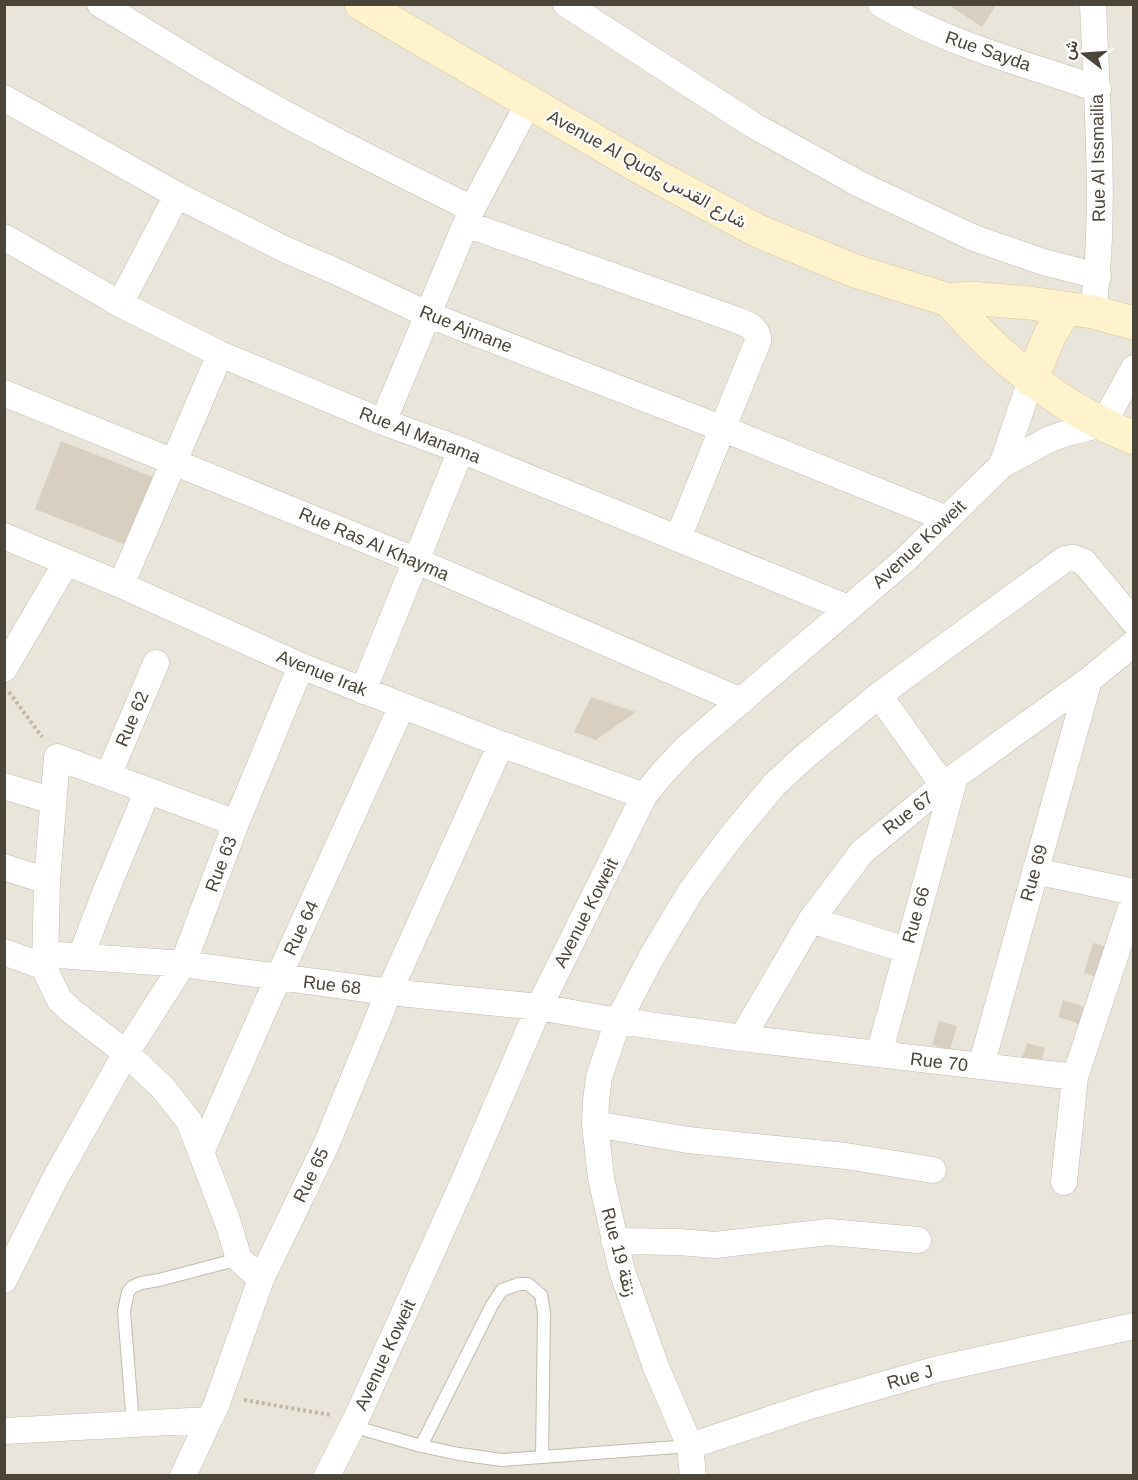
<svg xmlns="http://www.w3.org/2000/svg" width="1138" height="1480" viewBox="0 0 1138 1480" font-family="Arial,Vazirmatn,sans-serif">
	<rect width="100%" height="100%" fill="#f6f3ec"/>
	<path fill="#eae5da" d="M 5,5 L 1133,5 L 1133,1475 L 5,1475 Z"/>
	<path fill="#d8cfc1" d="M 947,4 L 997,4 L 982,27 Z
		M 61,441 L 153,477 L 126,545 L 35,509 Z
		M 591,697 L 636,712 L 596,740 L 574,732 Z
		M 1093,943 L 1115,949 L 1106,980 L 1084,973 Z
		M 1063,1000 L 1085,1007 L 1079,1024 L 1058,1017 Z
		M 939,1021 L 957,1026 L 950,1050 L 932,1045 Z
		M 1027,1043 L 1045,1048 L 1040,1064 L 1022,1058 Z"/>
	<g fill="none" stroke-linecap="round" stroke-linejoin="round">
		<g stroke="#c2bbae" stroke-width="14">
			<path id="lane" d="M 133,1425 L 124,1311 L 128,1292 L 132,1287 L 141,1283 L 159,1280 L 239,1259
				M 352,1426 L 421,1446 L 459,1454 L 502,1460 L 690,1446
				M 421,1446 L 492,1305 L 502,1290 L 519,1284 L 528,1284 L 541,1295 L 544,1313 L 542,1457"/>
		</g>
		<g stroke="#c2bbae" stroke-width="27">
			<path id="street" d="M 100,4 C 143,30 186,57 229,82 C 308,129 391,168 472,209
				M 566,4 L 753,125 L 861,185 L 974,238 L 1043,262 L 1098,276
				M 881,4 C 949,45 1024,63 1098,89
				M 1093,4 C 1097,107 1106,210 1093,312
				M 4,98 L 177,195 L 284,249 L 335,271 L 429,315 L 721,428 L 947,519
				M 466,224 L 731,318 C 743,323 759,326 758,341 L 678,538
				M 4,237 L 120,304 L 220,354 L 383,422 L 461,450 L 848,608
				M 120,304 L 177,195
				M 4,393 L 417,561 L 741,701
				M 383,422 L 472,209 L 528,104
				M 1002,465 L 1031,380
				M 4,536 L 121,585 L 301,666 L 501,744 L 644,796
				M 121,585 L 220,354
				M 4,669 L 66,563
				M 363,691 L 461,450
				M 879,695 L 943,785
				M 108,776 L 156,663
				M 4,786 L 53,801
				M 236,823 L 57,757 L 47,881 L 45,967 L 48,976 L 59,999 L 70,1010 L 126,1053 L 163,1088 L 189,1121 L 227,1220 L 239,1259 L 261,1279
				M 4,867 L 47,881
				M 1035,871 L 1134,892
				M 811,920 L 906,950
				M 4,952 L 45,967
				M 45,954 L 183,964 L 389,992 L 539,1007 L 612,1020 L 742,1038 L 1075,1077
				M 81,956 L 103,898 L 147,792
				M 742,1038 L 811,920 L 862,852 L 943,785 L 1089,680 L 1134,643
				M 879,1054 L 955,777
				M 981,1066 L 1089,680
				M 595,1124 L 688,1140 L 846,1156 L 933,1170
				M 202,1150 L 278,978 L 402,706
				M 1064,1182 L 1075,1077 L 1134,899
				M 614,1241 L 679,1242 L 715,1245 L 829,1232 L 918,1240
				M 4,1280 L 56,1177 L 126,1053 L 183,964 L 236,823 L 301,666
				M 4,1431 L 209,1420 L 216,1406 L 261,1279 L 327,1143 L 389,992 L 501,744
				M 690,1446 L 810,1406 L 938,1369 L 1134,1326
				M 183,1476 L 209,1420
				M 327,1476 L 356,1419 L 463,1183 L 539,1007 L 644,796 L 660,776 L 686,748 L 906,559 L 1002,465 L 1050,439 L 1070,432 L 1103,424 L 1134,368
				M 693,1476 L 690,1446 L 656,1367 L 622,1271 L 601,1178 L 595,1124 L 596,1101 L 599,1077 L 618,1021 L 652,956 L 691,891 L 730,838 L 774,785 L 803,758 L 879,695 L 1065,559 L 1074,558 L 1084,562 L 1134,622"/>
		</g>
		<g stroke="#d6c79b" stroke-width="34">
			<path id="secondary" d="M 361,4 L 645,170 L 758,231 L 855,271 L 949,300 L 970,298 L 1029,303 L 1093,312 L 1134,323
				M 949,300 C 999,359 1062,409 1134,438
				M 1031,380 L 1049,337 L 1065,309"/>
		</g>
		<path stroke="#c4b79f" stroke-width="4" stroke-dasharray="3 3" stroke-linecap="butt" d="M 9,692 L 42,737
			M 244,1400 L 331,1415"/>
		<use href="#lane" stroke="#fff" stroke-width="12"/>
		<use href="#street" stroke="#fff" stroke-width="26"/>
		<use href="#secondary" stroke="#fff3cd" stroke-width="33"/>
	</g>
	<g text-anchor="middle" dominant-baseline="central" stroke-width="4.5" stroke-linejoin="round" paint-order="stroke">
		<g font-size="18" fill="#4b4439" stroke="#fff">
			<text transform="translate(988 51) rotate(19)">Rue Sayda</text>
			<text transform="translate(1098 158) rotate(-91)">Rue Al Issmailia</text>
			<text transform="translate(647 169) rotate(29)">Avenue Al Quds شارع القدس</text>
			<text transform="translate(466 329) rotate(22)">Rue Ajmane</text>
			<text transform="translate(420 435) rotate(21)">Rue Al Manama</text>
			<text transform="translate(374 544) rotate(23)">Rue Ras Al Khayma</text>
			<text transform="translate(919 544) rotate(-43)">Avenue Koweit</text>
			<text transform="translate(322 673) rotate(22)">Avenue Irak</text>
			<text transform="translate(132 719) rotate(-67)">Rue 62</text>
			<text transform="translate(908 813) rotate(-38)">Rue 67</text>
			<text transform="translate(221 864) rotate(-69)">Rue 63</text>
			<text transform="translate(1034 873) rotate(-74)">Rue 69</text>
			<text transform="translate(586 913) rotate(-63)">Avenue Koweit</text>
			<text transform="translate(916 915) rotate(-74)">Rue 66</text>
			<text transform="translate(301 928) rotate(-65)">Rue 64</text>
			<text transform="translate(332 985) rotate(7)">Rue 68</text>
			<text transform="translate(939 1062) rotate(7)">Rue 70</text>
			<text transform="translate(311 1175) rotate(-64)">Rue 65</text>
			<text transform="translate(619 1252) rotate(75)">Rue 19 زنقة</text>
			<text transform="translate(385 1355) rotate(-65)">Avenue Koweit</text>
			<text transform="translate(910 1377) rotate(-16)">Rue J</text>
		</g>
	</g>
	<rect width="1138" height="1480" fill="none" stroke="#4b4439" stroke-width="12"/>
	<g transform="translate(1084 54) rotate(287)" stroke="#ffffff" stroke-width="4.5" paint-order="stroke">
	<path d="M0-4.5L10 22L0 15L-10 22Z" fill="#4b4439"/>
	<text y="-9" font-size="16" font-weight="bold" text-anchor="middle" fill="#4b4439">ش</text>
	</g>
</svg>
